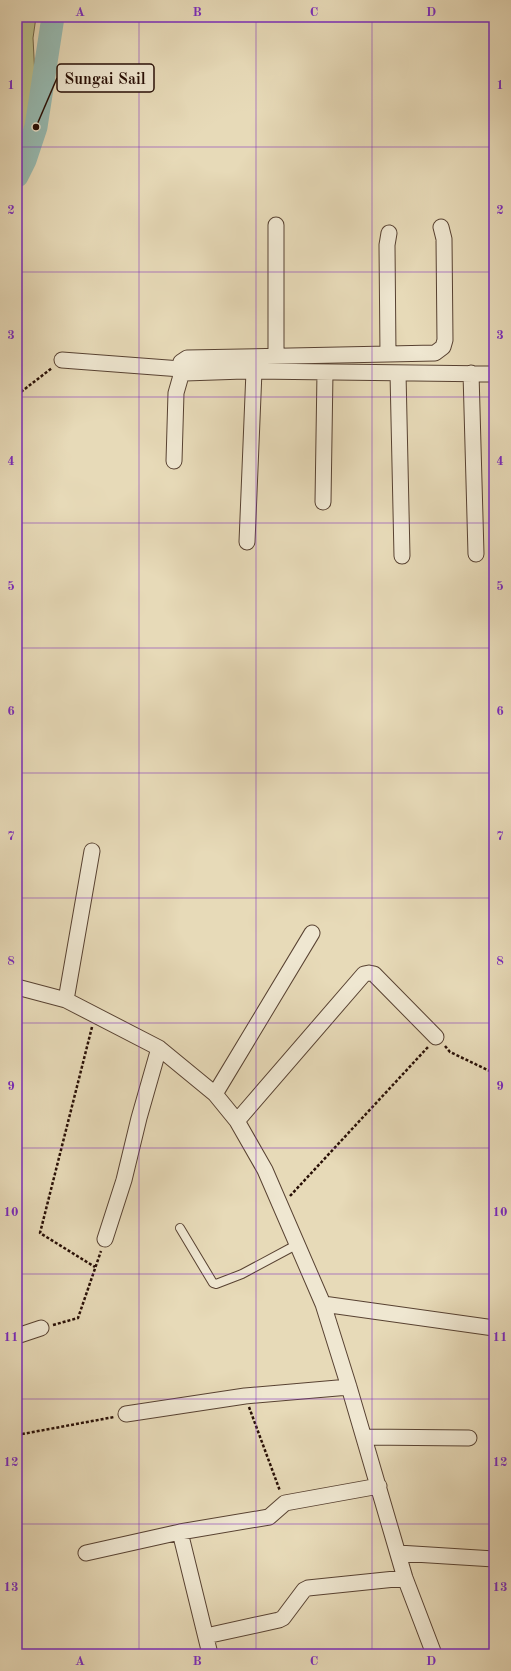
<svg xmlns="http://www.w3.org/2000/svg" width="511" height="1671" viewBox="0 0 511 1671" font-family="'Old Standard TT',serif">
	<rect width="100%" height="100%" fill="#e7dab8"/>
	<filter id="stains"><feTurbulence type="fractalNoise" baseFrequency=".005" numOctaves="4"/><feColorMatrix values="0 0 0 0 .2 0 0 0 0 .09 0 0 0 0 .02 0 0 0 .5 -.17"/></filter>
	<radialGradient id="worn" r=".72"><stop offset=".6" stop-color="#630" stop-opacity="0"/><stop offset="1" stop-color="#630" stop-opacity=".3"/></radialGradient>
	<path fill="#bcbe8b" stroke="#726648" d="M 17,17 L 36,17 L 33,38 L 35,77 L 33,97 L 29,116 L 17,150 Z"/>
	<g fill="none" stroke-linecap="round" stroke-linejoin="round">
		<path stroke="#97bab1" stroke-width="23" d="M 17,176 L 25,160 L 36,127 L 53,17"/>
		<g stroke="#584232" stroke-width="10">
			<path id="lane" d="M 180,1228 L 213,1283 L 216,1284 L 242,1274 L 298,1244"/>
		</g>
		<g stroke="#584232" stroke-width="17">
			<path id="street" d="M 389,233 L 387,245 L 388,354 L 435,353 L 443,347 L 445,340 L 444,239 L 441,227
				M 276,356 L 276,225
				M 62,360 L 181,369 L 182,372 L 185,373 L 244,371 L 494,374
				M 181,369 L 181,362 L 187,358 L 388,354
				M 398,373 L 402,556
				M 471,373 L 476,554
				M 174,461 L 176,393 L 182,372
				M 323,502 L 325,372
				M 247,542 L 254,371
				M 17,987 L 66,1000 L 159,1048 L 215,1094 L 237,1121 L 265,1170 L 323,1304 L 349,1387 L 405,1578 L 434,1654
				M 66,1000 L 92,851
				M 215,1094 L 312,933
				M 237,1121 L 364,974 L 369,973 L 374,974 L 436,1037
				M 105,1239 L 124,1180 L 139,1118 L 159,1048
				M 323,1304 L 494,1328
				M 17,1336 L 41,1328
				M 126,1414 L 245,1396 L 349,1387
				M 364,1437 L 469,1438
				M 180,1532 L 210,1654
				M 86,1553 L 180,1532 L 269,1517 L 285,1503 L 379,1486
				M 398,1553 L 494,1559
				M 206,1636 L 279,1620 L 283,1618 L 304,1590 L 308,1588 L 405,1578"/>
		</g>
		<path stroke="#280f06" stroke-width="2.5" stroke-dasharray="3 2" stroke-linecap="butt" d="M 17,395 L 52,368
			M 92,1027 L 40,1233 L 95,1267
			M 445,1046 L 450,1052 L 494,1073
			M 290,1196 L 428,1047
			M 53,1325 L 78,1318 L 101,1251
			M 249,1407 L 280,1491
			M 17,1435 L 114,1417"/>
		<use href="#lane" stroke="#efe7d1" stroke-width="8"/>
		<use href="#street" stroke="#efe7d1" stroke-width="15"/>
	</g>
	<path fill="none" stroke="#7b2cbf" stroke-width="1" stroke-opacity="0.55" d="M 139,17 L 139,1654M 256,17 L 256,1654M 372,17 L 372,1654M 17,147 L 494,147M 17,272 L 494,272M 17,397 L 494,397M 17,523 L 494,523M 17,648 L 494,648M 17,773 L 494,773M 17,898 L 494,898M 17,1023 L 494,1023M 17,1148 L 494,1148M 17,1274 L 494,1274M 17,1399 L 494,1399M 17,1524 L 494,1524"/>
	<path fill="none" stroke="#280f06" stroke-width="1.5" d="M36 127L57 78"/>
	<circle fill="#280f06" stroke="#efe7d1" stroke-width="1.5" cx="36" cy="127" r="4"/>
	<rect fill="#efe7d1" stroke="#280f06" stroke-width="1.5" x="57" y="64" width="97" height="28" rx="4"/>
	<g font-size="16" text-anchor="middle" font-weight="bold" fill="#280f06">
		<text x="105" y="84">Sungai Sail</text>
	</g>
	<rect width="511" height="1671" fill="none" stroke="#e7dab8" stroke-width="44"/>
	<rect x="22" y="22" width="467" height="1627" fill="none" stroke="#7b2cbf" stroke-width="1.5"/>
	<g font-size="13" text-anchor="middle" font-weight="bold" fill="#7b2cbf">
		<text x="80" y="16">A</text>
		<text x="197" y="16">B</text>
		<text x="314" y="16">C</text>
		<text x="431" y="16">D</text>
		<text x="11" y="89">1</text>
		<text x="500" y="89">1</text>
		<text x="11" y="214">2</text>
		<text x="500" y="214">2</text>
		<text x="11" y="339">3</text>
		<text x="500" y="339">3</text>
		<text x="11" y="465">4</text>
		<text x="500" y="465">4</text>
		<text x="11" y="590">5</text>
		<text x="500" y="590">5</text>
		<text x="11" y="715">6</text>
		<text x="500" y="715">6</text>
		<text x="11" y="840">7</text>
		<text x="500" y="840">7</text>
		<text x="11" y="965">8</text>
		<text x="500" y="965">8</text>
		<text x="11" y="1090">9</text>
		<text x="500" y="1090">9</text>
		<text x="11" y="1216">10</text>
		<text x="500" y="1216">10</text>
		<text x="11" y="1341">11</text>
		<text x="500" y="1341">11</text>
		<text x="11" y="1466">12</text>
		<text x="500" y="1466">12</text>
		<text x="11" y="1591">13</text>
		<text x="500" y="1591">13</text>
		<text x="80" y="1665">A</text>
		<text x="197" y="1665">B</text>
		<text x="314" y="1665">C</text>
		<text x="431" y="1665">D</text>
	</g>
	<rect width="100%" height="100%" filter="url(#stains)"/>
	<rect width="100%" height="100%" fill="url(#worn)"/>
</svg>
